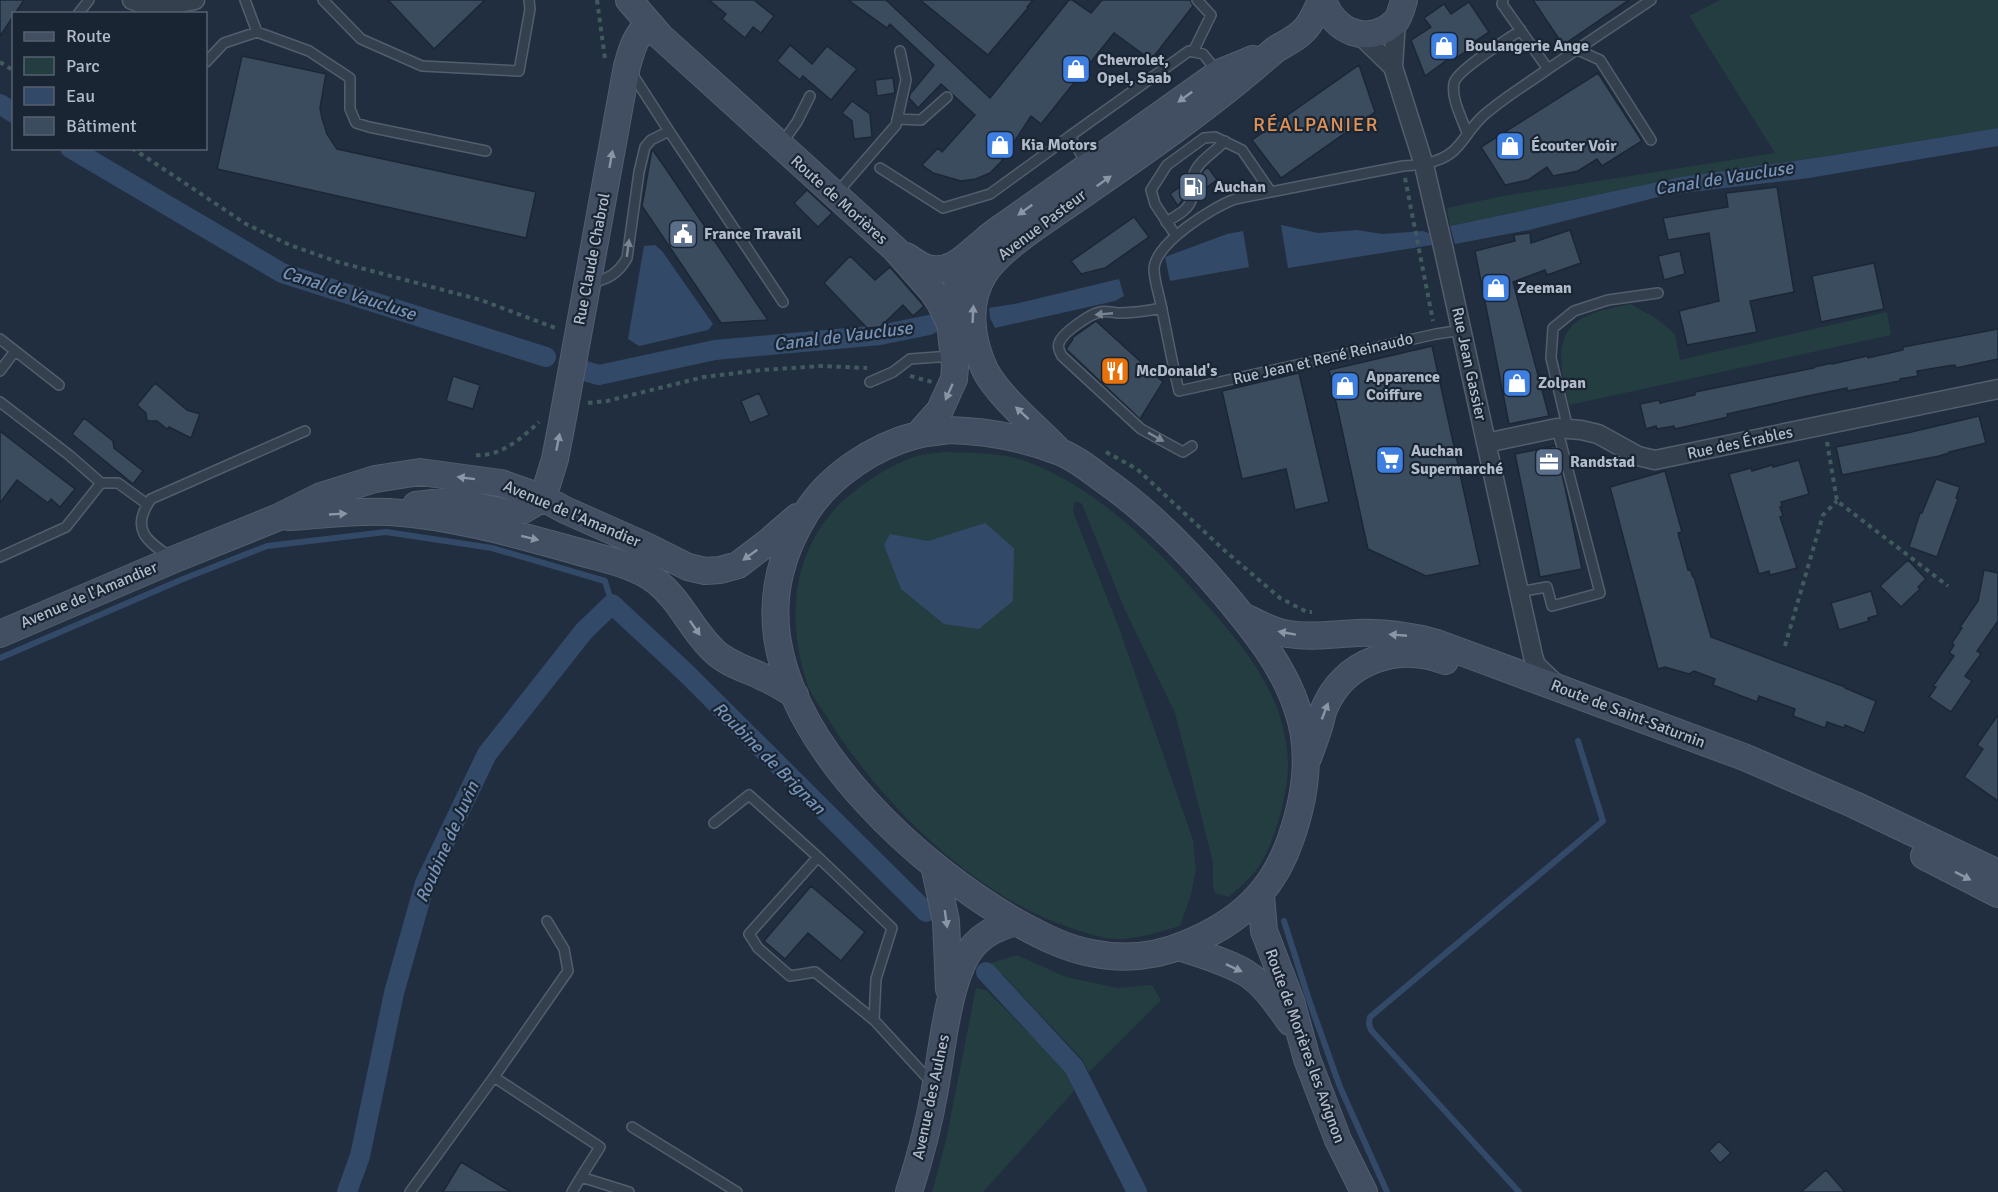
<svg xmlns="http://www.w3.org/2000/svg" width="1998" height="1192" viewBox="0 0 1998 1192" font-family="Signika,sans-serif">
	<rect width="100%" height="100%" fill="#212e3f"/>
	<path fill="#233d40" d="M 1720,0 L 1998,0 L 1998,128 L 1828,156 L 1681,177 L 1450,226 L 1447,208 L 1503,196 L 1775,153 L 1689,16 Z
		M 1630,304 L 1657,319 L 1675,334 L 1680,360 L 1887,312 L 1891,335 L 1569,405 C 1563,378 1550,337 1581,319 C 1596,310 1614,308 1630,304 Z
		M 943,452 C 971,453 1002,452 1028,462 C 1100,490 1154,546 1204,602 C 1229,630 1255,660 1271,694 C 1281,713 1289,747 1288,769 C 1286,800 1275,842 1258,868 C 1250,878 1239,888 1229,897 L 1215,893 L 1213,886 L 1213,862 L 1175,713 L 1124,608 L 1082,504 L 1077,501 L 1074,503 L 1073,512 L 1119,628 L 1193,840 L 1196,870 L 1191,895 L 1180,926 C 1162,931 1142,938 1123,939 C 1107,940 1089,934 1074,929 C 977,899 879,802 827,717 C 821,707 812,697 808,686 C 787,625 790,556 837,507 C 856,487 893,462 921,455 C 928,454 936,453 943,452 Z
		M 1017,955 L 1066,977 L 1118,988 L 1152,985 L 1161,1000 L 1089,1072 L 1082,1059 L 1003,975 L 988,964 Z
		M 976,988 L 986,990 L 1069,1073 L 1075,1090 L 983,1192 L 932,1192 L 946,1140 Z"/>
	<path fill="#334968" d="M 1998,128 L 1998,146 L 1809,178 L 1666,195 L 1529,230 L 1455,244 L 1450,226 L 1681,177 L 1828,156 Z
		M 1281,225 L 1318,233 L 1357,230 L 1382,234 L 1423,231 L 1429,233 L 1432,245 L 1288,268 Z
		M 1243,231 L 1249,267 L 1170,281 L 1165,257 L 1227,234 Z
		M 655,245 L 662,251 L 713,324 L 708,330 L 639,346 L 628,339 L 644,246 Z
		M 1119,279 L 1124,296 L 1115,301 L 995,328 L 990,318 L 989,308 L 1019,303 Z
		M 985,523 L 1014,548 L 1013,601 L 979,629 L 944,624 L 901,589 L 884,545 L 890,534 L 928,541 Z"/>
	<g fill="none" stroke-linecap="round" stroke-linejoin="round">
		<path stroke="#334968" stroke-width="6" d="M 0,658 L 183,579 L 267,546 L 386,532 L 492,548 L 605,581 L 612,604
			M 1284,921 L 1309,1000 L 1340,1087 L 1387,1192
			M 1519,1192 L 1371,1030 L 1369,1024 L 1370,1017 L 1603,821 L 1578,741"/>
		<path stroke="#334968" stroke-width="20" d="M 0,104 L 14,113
			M 70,148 L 282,273 L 546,357
			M 581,370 L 599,375 L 715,350 L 880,335 L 929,325
			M 986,972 L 1074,1067 L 1137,1192
			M 347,1192 L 360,1156 L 394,993 L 425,883 L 487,754 L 584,631 L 612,604 L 685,672 L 926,912"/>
	</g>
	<path fill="#3c4c5f" stroke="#1c2736" stroke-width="1.5" d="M 0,0 L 24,0 L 0,36 Z
		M 388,0 L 485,0 L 434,49 Z
		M 709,0 L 754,0 L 774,16 L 761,33 L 753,27 L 745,38 L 722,19 L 726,14 Z
		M 848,0 L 886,0 L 990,98 L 1069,0 L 1072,0 L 1091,13 L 1102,0 L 1190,0 L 1193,6 L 1151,60 L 1114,33 L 1041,124 L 1031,116 L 1001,162 L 990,173 L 976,179 L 961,181 L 933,173 L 922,165 L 938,148 L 942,152 L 975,115 L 941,84 L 918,108 L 909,98 L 910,94 L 934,65 L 890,24 L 887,28 Z
		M 920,0 L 1033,0 L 1027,7 L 1028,8 L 988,55 Z
		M 1533,0 L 1629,0 L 1563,45 Z
		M 1469,2 L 1489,32 L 1471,44 L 1472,47 L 1453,60 L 1451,57 L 1425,76 L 1411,40 L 1431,27 L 1424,18 L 1444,4 L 1451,14 Z
		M 790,45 L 812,64 L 827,46 L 857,69 L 831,100 L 803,76 L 800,80 L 777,61 Z
		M 242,56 L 326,74 L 320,108 L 322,118 L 327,134 L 337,149 L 536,192 L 526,238 L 217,169 Z
		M 1359,65 L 1375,112 L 1281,178 L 1252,140 Z
		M 1598,73 L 1642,141 L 1602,166 L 1597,159 L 1578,171 L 1553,176 L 1547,167 L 1528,180 L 1505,185 L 1481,147 Z
		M 893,78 L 895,93 L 877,96 L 875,80 Z
		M 852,101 L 870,114 L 872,137 L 854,139 L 852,121 L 842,113 Z
		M 652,149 L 666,169 L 768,320 L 721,323 L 642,206 Z
		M 1208,167 L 1217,180 L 1197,194 L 1194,192 L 1188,192 L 1178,206 L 1170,194 L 1188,181 L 1191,183 L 1197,182 L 1204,170 Z
		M 1777,187 L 1794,292 L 1750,301 L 1757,332 L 1687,345 L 1679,311 L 1719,301 L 1709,233 L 1668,240 L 1663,218 L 1728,207 L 1726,193 Z
		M 807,190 L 832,213 L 818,227 L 794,203 Z
		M 1134,217 L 1149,237 L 1105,268 L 1081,274 L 1071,261 Z
		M 1570,230 L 1581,263 L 1547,275 L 1545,270 L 1513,282 L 1549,416 L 1509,424 L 1475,251 L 1515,241 L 1514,235 L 1530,233 L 1531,243 Z
		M 1680,251 L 1685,274 L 1664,280 L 1658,256 Z
		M 850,256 L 875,280 L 890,267 L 924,306 L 913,316 L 903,305 L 880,327 L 867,328 L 824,283 Z
		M 1874,263 L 1884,309 L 1821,322 L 1812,276 Z
		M 1096,321 L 1163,382 L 1140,419 L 1066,349 L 1073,339 L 1072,338 Z
		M 1998,329 L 1998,359 L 1956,368 L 1955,365 L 1947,366 L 1917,371 L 1918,376 L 1900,379 L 1900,381 L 1847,391 L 1847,388 L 1803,397 L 1727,414 L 1728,417 L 1675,429 L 1674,426 L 1657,429 L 1656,426 L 1646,429 L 1640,404 L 1659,400 L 1660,403 L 1695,395 L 1695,392 L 1814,368 L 1814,367 L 1832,363 L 1832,364 L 1867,356 L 1868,358 L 1903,350 L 1903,347 Z
		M 1432,346 L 1480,565 L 1426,576 L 1368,549 L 1329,370 Z
		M 1299,373 L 1329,502 L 1295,510 L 1286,469 L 1242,479 L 1222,391 Z
		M 453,376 L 480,385 L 473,409 L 446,401 Z
		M 155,383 L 187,410 L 200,414 L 191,438 L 169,427 L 167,429 L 157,421 L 147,421 L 146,413 L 137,405 Z
		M 759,393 L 769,415 L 750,423 L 741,401 Z
		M 1979,416 L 1986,443 L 1949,452 L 1949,453 L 1939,456 L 1842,475 L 1836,447 L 1907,433 Z
		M 84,418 L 113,441 L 114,448 L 143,471 L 133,484 L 72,434 Z
		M 0,431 L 75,489 L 60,507 L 51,499 L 48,503 L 17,480 L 0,503 Z
		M 1555,446 L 1565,487 L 1582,569 L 1540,577 L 1515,454 Z
		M 1799,460 L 1809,494 L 1781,502 L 1782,507 L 1780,507 L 1783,516 L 1780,517 L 1797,568 L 1770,575 L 1769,571 L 1759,574 L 1729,474 L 1751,468 L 1752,471 L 1772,465 L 1773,467 Z
		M 1665,471 L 1682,532 L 1678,533 L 1688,570 L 1690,569 L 1693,577 L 1694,577 L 1711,637 L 1845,687 L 1845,688 L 1876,701 L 1864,733 L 1845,725 L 1844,728 L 1827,722 L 1825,728 L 1793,716 L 1795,709 L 1759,696 L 1757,702 L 1713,685 L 1715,679 L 1694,671 L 1689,674 L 1665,667 L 1658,669 L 1610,487 Z
		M 1936,479 L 1960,487 L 1956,498 L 1958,499 L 1937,557 L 1909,547 L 1920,513 L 1922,513 Z
		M 1908,560 L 1926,579 L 1918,587 L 1920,589 L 1901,607 L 1880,586 Z
		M 1984,570 L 1998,573 L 1998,621 L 1977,651 L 1981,654 L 1965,676 L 1972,681 L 1951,712 L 1929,697 L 1936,687 L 1933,686 L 1954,656 L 1949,653 L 1954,645 L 1952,643 L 1962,628 L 1960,627 L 1978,601 Z
		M 1871,591 L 1878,615 L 1868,618 L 1869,621 L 1839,630 L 1831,603 Z
		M 1998,715 L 1998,801 L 1964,777 L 1983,749 L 1977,745 Z
		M 811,886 L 865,932 L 841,961 L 808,933 L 785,959 L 764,941 Z
		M 1719,1141 L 1731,1153 L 1720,1163 L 1709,1151 Z
		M 461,1162 L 511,1192 L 443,1192 Z
		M 1826,1170 L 1845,1192 L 1801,1192 Z"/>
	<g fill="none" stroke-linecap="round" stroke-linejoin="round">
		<g stroke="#535e6d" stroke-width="12">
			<path id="lane" d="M 323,0 L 361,39 L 422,66 L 519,71 L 530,9 L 529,0
				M 78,14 L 89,0
				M 257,32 L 309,51 L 350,78 L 350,109 L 356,123 L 369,127 L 486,151
				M 1578,50 L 1600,60 L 1651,140
				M 1193,52 L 1211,15 L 1197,0
				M 206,62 L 224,43 L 257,32 L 245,0
				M 1548,69 L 1651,0
				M 897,119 L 921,120 L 947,97
				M 669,131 L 783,302
				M 1467,133 C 1462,118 1451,99 1454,83 C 1457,70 1508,39 1521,30
				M 782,143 L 797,122 L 810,96
				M 1087,164 L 1070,136 L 1189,51 L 1203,54 L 1217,71
				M 880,168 L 943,208 L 990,194 L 1070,136
				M 1193,177 C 1197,161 1214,153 1225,141
				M 837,193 L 896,125 L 906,80 L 900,51
				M 1166,222 C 1176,216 1189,210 1192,198
				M 1176,236 L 1155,204 L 1151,190 L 1167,165 L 1204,138 L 1215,137 L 1242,150 L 1271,192
				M 591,283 C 608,279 618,274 627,258 L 639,172 L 645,147 L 651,140 L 669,131 L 631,72
				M 1162,308 C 1147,311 1134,313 1119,313 C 1113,313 1106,310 1100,312 C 1090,314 1062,333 1059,343 C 1057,348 1060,352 1062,356 L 1141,429 L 1183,452 L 1192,446
				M 1462,330 L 1436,334 L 1179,391 C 1172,362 1167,334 1161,305 C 1159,294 1154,280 1154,269 C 1155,243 1213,207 1235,199 L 1403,166 C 1423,165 1446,162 1459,145 C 1467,136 1473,125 1483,116 C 1502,99 1527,84 1548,69 L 1502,4 L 1503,0
				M 0,339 L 59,385
				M 0,371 L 15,351
				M 870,382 L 893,372 L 910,359 L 951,356
				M 0,402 L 69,455 L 101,483 L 118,483 L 147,504
				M 1568,429 L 1551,358 L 1553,328 L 1574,311 L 1608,300 L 1658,293
				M 0,557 L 66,527 L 101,483
				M 172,558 C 146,541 130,529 151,499 L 305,431
				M 1518,592 L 1547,587 L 1552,606 L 1600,593 L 1557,428
				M 714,823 L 749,795 L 818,857 L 892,928 L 876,979 L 874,1020 L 932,1083
				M 818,857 L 749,934 L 758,948 L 790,976 L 815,972 L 874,1020
				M 547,921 L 564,949 L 568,971 L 494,1077 L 600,1147 L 581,1177
				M 632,1127 L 737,1192
				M 410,1192 L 494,1077
				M 572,1192 L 581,1177 L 629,1192"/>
		</g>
		<g stroke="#535e6d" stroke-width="21">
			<path id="street" d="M 132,0 L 154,8 L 195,0
				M 1396,21 L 1393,67 L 1424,165 L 1444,251 L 1533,656 L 1536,665 L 1555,683
				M 1358,33 L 1393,67
				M 1486,443 L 1557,428 L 1581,430 L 1598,434 L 1638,456 L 1655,460 L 1998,389"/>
		</g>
		<g stroke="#535e6d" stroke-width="28">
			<path id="secondary" d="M 629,0 L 660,36 L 895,249 L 932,291 L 940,303 L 950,324 L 955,367 L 954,379 L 940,410 L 918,435
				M 1323,0 C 1333,31 1368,47 1395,22 C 1400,17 1402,7 1404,0
				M 906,256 C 913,260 920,266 927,268 C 951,275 968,254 984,241 C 992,234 1002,227 1011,221 L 1219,73 L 1253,59
				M 950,324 L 957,287 L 967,257
				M 949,430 C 987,431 1024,438 1060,452 C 1075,458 1088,468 1101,478 C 1149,511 1188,551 1225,595 C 1254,630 1284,666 1298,711 C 1312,752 1305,798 1291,838 C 1273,892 1238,923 1186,944 C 1155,957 1124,960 1091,953 C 1064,948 1040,935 1016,922 C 920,867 794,753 777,637 C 771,591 782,552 806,513 C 829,476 874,446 917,435 C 927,432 938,432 949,430 Z
				M 1059,451 C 1037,428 999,397 985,370 C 971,340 966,303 984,274 C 1002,245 1062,210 1091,189 C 1147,150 1203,111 1255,67 C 1262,61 1269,55 1276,49 C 1286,43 1299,37 1306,28 C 1313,20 1317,10 1321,0
				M 543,498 L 555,459 L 562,423 L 627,66 C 632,49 635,36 649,24
				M 416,505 L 451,501 L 509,513 L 523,510 L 543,498
				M 289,517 C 322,515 356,510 389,512 C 453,516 515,534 576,551 C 602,559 635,564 657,582 C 681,601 692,631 715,652 C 728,664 746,669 763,677 C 774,682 784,688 795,695
				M 1245,617 C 1259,624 1273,632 1288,634 C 1311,638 1335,634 1358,633 C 1385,632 1412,636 1437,643 L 1744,757 L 1855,805 L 1998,873
				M 0,634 L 175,559 L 279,517 L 321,496 L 375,479 L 420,472 L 501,483 L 543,498 L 565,510 L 646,546 L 688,567 L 705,571 L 720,570 L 738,565 L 767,543 L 797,517
				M 1308,758 C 1312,747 1316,737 1319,727 C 1321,721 1322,714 1324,709 C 1344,660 1398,643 1445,661
				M 1924,856 L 1998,894
				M 934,865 L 946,921 L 949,989
				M 1261,895 L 1264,931 L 1291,1001 L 1307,1059 L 1338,1140 L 1364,1192
				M 1180,947 C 1202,955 1226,961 1246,973 C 1265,985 1277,1004 1290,1022
				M 909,1192 C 920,1158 929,1124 935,1089 C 942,1050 948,982 970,950 C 982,934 998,927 1016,922"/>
		</g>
		<path stroke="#415a5d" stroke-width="4" stroke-dasharray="4.5 4.5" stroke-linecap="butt" d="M 597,0 L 605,59
			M 0,62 L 14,71
			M 132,148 L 246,224 L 290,245 L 338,262 L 481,300 L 558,329
			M 1405,178 L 1433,321
			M 910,376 L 932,382
			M 588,403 L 607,401 L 704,377 L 761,370 L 822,366 L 867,368
			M 1827,442 L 1837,501 L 1948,586
			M 1106,452 L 1137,469 L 1224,550 L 1280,598 L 1307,612 L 1312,612
			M 476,455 C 500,457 522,438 539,422
			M 1785,646 L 1823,515 L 1837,501"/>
		<use href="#lane" stroke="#35404f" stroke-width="9"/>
		<use href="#street" stroke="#35404f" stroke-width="18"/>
		<use href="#secondary" stroke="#424f62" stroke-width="26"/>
	</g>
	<defs><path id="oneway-solid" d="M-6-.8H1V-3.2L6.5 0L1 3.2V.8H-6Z" transform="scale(1.5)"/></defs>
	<g fill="#8a95a6">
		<use href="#oneway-solid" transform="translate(1185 97) rotate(144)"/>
		<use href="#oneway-solid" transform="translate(611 159) rotate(-80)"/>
		<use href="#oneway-solid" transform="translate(1104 181) rotate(-35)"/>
		<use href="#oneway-solid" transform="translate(1025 210) rotate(144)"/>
		<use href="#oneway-solid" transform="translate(973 314) rotate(-87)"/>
		<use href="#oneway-solid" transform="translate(949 392) rotate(114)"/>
		<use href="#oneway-solid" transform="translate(1022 413) rotate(-137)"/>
		<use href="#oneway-solid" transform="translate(558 442) rotate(-79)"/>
		<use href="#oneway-solid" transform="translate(466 478) rotate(-173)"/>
		<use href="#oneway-solid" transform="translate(338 514) rotate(-3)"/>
		<use href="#oneway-solid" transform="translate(530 538) rotate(14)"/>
		<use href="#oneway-solid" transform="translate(750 555) rotate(144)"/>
		<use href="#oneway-solid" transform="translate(695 628) rotate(55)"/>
		<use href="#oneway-solid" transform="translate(1287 633) rotate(-170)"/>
		<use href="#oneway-solid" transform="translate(1398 635) rotate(-175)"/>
		<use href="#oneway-solid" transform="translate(1325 711) rotate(-69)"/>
		<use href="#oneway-solid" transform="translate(1963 876) rotate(27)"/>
		<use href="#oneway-solid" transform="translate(946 919) rotate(82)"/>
		<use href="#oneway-solid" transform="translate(1234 968) rotate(25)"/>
	</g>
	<g fill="#798493">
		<use href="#oneway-solid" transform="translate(628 248) rotate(-82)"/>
		<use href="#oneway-solid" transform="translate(1104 314) rotate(175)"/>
		<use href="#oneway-solid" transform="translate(1156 437) rotate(29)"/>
	</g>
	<defs>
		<g id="shop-square" transform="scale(1.5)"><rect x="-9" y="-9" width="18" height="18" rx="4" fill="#3f7fe0" stroke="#1a2534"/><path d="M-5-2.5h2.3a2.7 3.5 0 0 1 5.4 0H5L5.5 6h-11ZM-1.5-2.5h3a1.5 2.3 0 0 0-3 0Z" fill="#fff"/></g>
		<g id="fuel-square" transform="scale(1.5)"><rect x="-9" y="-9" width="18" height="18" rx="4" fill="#5c6f8a" stroke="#1a2534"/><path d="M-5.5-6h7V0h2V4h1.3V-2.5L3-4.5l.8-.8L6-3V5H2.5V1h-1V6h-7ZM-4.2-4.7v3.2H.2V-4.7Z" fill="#fff"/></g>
		<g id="civic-square" transform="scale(1.5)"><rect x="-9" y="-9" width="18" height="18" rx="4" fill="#5c6f8a" stroke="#1a2534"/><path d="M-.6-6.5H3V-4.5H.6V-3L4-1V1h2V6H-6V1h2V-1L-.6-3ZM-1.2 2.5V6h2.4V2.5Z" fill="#fff"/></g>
		<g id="restaurant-square" transform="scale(1.5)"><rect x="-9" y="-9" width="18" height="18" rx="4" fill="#e8710a" stroke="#1a2534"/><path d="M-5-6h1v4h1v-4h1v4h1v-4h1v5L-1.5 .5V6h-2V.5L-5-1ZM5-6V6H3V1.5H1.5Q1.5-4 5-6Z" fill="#fff"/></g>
		<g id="supermarket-square" transform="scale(1.5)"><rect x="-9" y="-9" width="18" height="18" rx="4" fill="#3f7fe0" stroke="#1a2534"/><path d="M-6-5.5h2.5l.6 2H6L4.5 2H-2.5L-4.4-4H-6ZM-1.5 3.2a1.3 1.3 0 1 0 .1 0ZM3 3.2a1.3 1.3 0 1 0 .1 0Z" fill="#fff"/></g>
		<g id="office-square" transform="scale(1.5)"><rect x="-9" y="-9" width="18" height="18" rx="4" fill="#5c6f8a" stroke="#1a2534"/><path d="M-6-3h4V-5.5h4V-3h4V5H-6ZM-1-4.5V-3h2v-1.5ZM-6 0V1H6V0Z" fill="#fff"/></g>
	</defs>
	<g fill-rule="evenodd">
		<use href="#shop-square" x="1444" y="46"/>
		<use href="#shop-square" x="1076" y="69"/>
		<use href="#shop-square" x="1000" y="145"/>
		<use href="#shop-square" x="1510" y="146"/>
		<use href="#fuel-square" x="1193" y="187"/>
		<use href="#civic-square" x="683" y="234"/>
		<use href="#shop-square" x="1496" y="288"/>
		<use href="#restaurant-square" x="1115" y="371"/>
		<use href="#shop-square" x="1517" y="383"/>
		<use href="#shop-square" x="1345" y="386"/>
		<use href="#supermarket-square" x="1390" y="460"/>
		<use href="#office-square" x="1549" y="462"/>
	</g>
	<g text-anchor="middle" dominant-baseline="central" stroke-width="4.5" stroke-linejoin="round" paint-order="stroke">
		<g font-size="16" font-weight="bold" fill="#b1bbca" stroke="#1a2534" text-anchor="start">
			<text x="1465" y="46">Boulangerie Ange</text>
			<text x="1097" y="60">Chevrolet,<tspan x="1097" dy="18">Opel, Saab</tspan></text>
			<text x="1021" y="145">Kia Motors</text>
			<text x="1531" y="146">Écouter Voir</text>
			<text x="1214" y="187">Auchan</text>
			<text x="704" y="234">France Travail</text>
			<text x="1517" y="288">Zeeman</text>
			<text x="1136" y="371">McDonald's</text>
			<text x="1366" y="377">Apparence<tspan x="1366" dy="18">Coiffure</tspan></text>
			<text x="1538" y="383">Zolpan</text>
			<text x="1411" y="451">Auchan<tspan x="1411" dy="18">Supermarché</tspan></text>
			<text x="1570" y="462">Randstad</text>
		</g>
		<g font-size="16" fill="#b1bbca" stroke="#1a2534">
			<text transform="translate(839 200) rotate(42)">Route de Morières</text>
			<text transform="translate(1042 225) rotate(-37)">Avenue Pasteur</text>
			<text transform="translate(592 259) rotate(-79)">Rue Claude Chabrol</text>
			<text transform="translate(1323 359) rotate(-13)">Rue Jean et René Reinaudo</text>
			<text transform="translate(1469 364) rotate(78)">Rue Jean Gassier</text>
			<text transform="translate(1740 443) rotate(-12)">Rue des Érables</text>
			<text transform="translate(572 514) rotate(23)">Avenue de l'Amandier</text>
			<text transform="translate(89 595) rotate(-23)">Avenue de l'Amandier</text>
			<text transform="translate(1628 714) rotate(21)">Route de Saint-Saturnin</text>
			<text transform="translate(1305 1046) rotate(70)">Route de Morières les Avignon</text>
			<text transform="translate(931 1097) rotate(-78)">Avenue des Aulnes</text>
		</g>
		<g font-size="18" font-style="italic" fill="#7591b5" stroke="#1a2534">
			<text transform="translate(1724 178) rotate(-9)">Canal de Vaucluse</text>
			<text transform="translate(349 293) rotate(18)">Canal de Vaucluse</text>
			<text transform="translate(843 336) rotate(-7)">Canal de Vaucluse</text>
			<text transform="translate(769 758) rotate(45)">Roubine de Brignan</text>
			<text transform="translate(447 842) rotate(-66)">Roubine de Juvin</text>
		</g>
		<g font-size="20" letter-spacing="1.5" fill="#e09156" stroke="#1a2534">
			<text x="1316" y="124">RÉALPANIER</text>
		</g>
	</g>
	<rect x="12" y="12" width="195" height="138" fill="#1a2534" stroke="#566170" stroke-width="1.5"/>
	<rect x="24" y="32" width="30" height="9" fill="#424f62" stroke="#566170" stroke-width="1.5"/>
	<text x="66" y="42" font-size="18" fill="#b1bbca">Route</text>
	<rect x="24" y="57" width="30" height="18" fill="#233d40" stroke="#566170" stroke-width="1.5"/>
	<text x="66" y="72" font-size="18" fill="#b1bbca">Parc</text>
	<rect x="24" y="87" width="30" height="18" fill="#334968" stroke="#566170" stroke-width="1.5"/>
	<text x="66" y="102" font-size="18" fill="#b1bbca">Eau</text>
	<rect x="24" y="117" width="30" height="18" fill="#3c4c5f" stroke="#566170" stroke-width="1.5"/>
	<text x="66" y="132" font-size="18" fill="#b1bbca">Bâtiment</text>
</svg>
